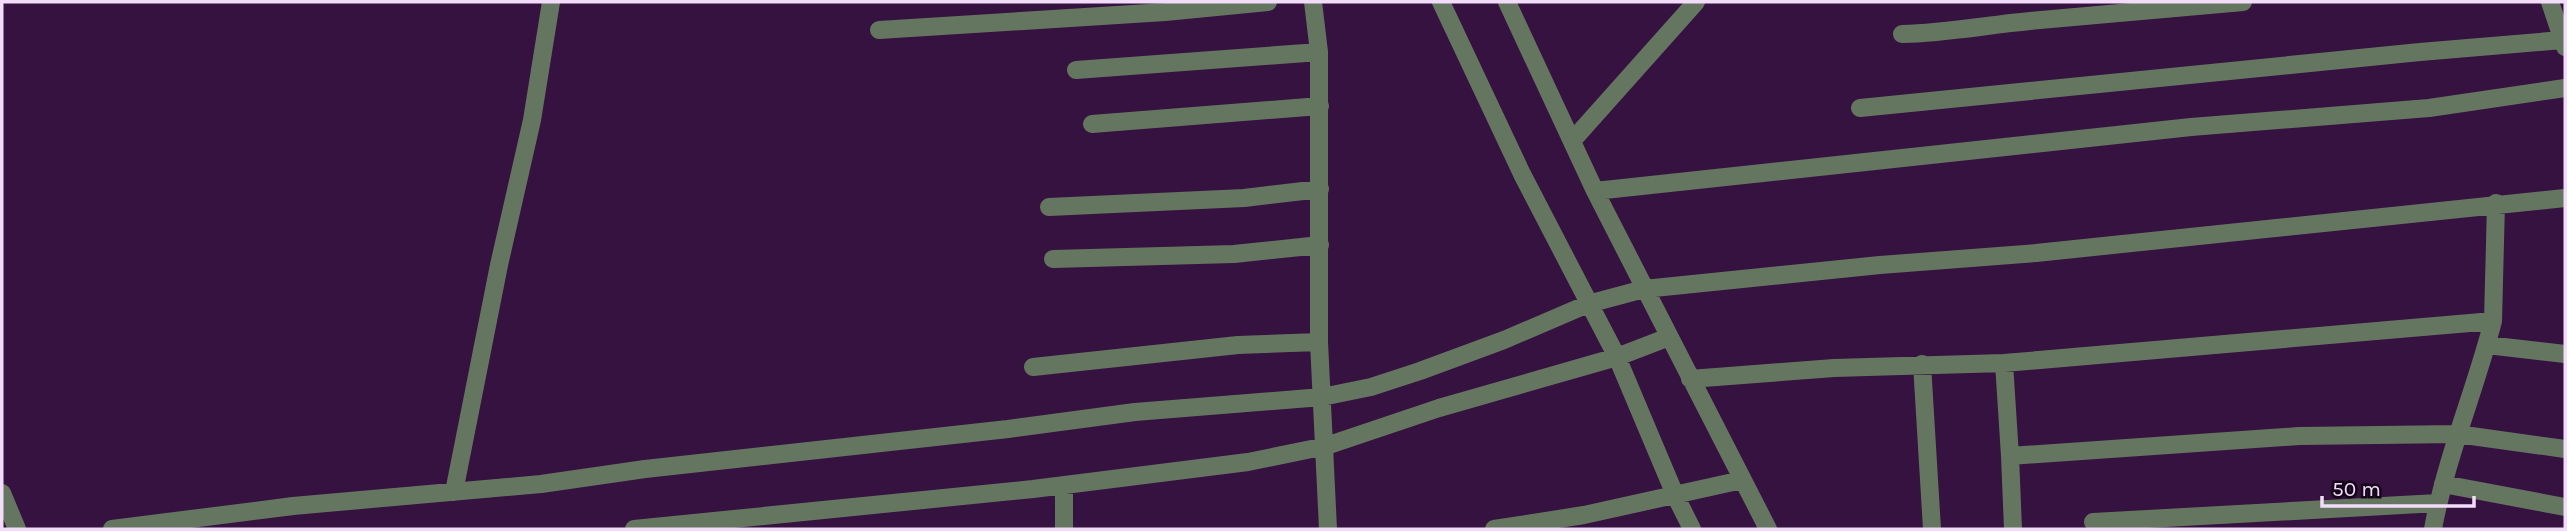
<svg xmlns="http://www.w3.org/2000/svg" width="2567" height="531" viewBox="0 0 2567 531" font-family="Karla,sans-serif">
	<rect width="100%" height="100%" fill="#35123f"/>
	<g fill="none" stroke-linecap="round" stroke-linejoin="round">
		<path stroke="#657660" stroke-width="18" d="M 1313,2 L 1319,52 L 1319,342 L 1328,529
			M 1441,2 L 1522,174 L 1617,357 L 1676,497 L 1692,529
			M 1507,2 L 1595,191 L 1768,529
			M 2550,2 L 2565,47
			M 879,30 L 1165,12 L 1268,2
			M 1902,34 C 1946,33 1987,25 2030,21 C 2101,15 2172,9 2243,2
			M 1076,70 L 1319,52
			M 1860,108 L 2420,52 L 2562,40
			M 1092,124 L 1320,106
			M 1572,141 L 1696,2
			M 1595,191 L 2191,127 L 2429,108 L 2565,88
			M 1049,207 L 1244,198 L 1320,189
			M 1053,259 L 1234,254 L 1320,245
			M 2487,345 L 2565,354
			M 2004,363 L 2010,456 L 2299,436 L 2457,434 L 2565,449
			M 1922,364 L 1932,529
			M 1033,367 L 1238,345 L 1319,342
			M 1690,379 L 1834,368 L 2004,363 L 2493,321 L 2496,203
			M 2010,456 L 2013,529
			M 2443,484 L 2565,507
			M 1064,485 L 1064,529
			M 454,492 L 499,265 L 532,120 L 551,2
			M 2,493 L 17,529
			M 2093,522 L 2438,503
			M 112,529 L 293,506 L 541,484 L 645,469 L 1008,429 L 1135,412 L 1322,397 L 1371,387 L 1420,371 L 1504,340 L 1588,304 L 1644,289 L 1880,265 L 2036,253 L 2565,198
			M 634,529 L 1033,489 L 1248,462 L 1326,446 L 1439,408 L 1617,357 L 1669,337
			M 1494,529 L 1584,515 L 1742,480
			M 2433,529 C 2446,458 2475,391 2493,321"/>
	</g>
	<rect width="2567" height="531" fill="none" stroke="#f2dcf9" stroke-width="7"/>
	<path d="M2322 496v10h152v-10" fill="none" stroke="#f2dcf9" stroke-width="3.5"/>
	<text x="2332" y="496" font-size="21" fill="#f2dcf9" stroke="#15061a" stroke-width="5" paint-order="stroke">50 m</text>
</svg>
